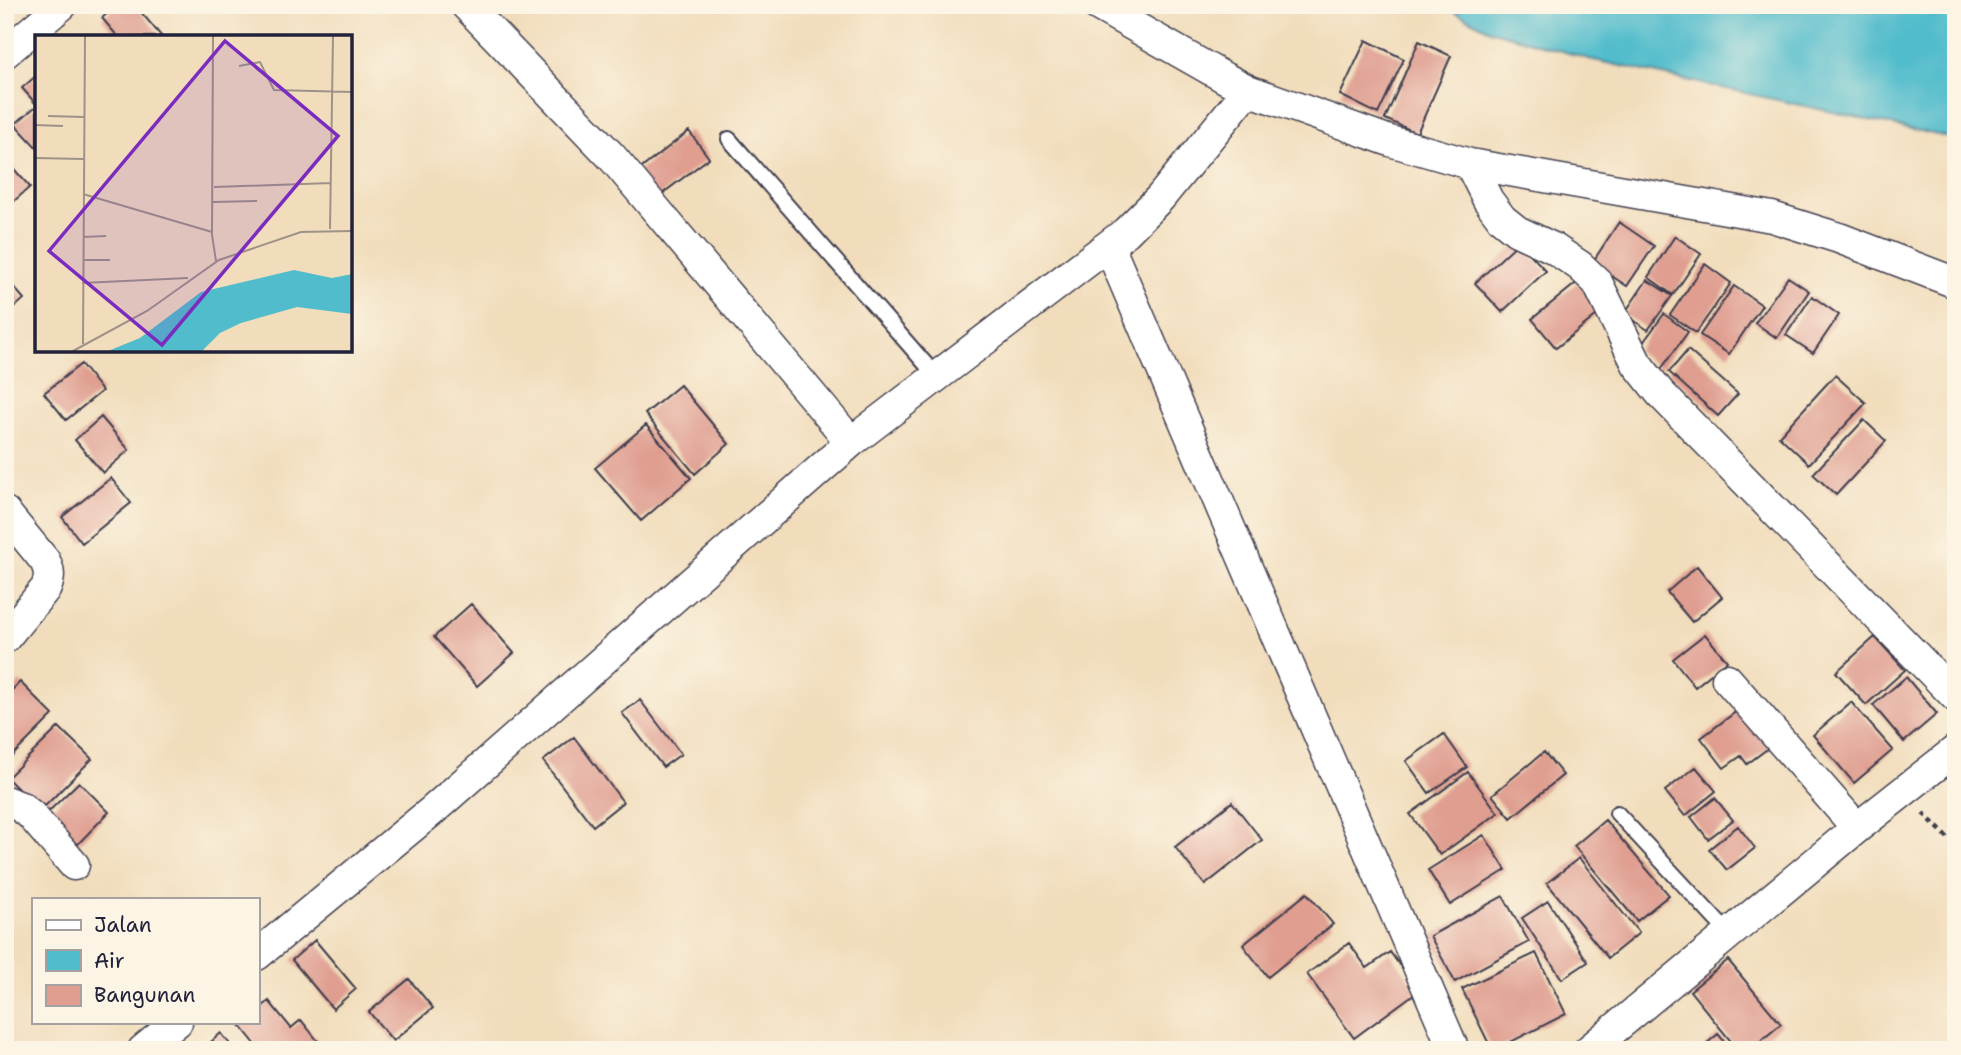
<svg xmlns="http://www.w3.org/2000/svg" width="1961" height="1055" viewBox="0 0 1961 1055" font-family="'Shantell Sans',sans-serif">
	<rect width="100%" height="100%" fill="#fcf5e5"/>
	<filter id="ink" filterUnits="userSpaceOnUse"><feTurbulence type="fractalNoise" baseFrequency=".0143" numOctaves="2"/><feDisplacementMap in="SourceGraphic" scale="14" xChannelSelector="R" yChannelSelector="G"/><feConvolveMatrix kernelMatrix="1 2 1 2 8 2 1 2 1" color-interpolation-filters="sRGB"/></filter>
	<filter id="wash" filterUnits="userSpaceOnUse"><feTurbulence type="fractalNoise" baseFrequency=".00686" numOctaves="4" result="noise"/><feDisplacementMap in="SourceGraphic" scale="28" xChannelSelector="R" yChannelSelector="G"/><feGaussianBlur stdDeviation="1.57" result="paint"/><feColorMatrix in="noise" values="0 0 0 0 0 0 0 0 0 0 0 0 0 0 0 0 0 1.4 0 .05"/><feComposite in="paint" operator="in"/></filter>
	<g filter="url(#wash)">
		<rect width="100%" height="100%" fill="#f1ddbc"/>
		<path fill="#51bccc" stroke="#3a6f84" stroke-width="2" d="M 1442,5 L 1956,5 L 1956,139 L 1589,59 L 1490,30 Z"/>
		<g id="blocks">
			<path fill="#df9e90" d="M 117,5 L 135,5 L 162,37 L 118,37 L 102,18 Z
				M 1366,40 L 1404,59 L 1378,114 L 1340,95 Z
				M 1419,41 L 1451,56 L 1417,133 L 1385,119 Z
				M 37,75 L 37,105 L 22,88 Z
				M 35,107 L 37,109 L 37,148 L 15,124 Z
				M 689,131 L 709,158 L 654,200 L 634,174 Z
				M 5,159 L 30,187 L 5,209 Z
				M 1619,222 L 1654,246 L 1627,286 L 1592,263 Z
				M 1675,236 L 1701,254 L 1673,295 L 1648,277 Z
				M 1519,242 L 1546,271 L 1502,312 L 1475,283 Z
				M 1705,264 L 1731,283 L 1696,333 L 1670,315 Z
				M 5,277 L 24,299 L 5,316 Z
				M 1788,277 L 1809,291 L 1777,338 L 1755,323 Z
				M 1647,280 L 1672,296 L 1648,330 L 1624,314 Z
				M 1579,281 L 1603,310 L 1556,348 L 1532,319 Z
				M 1734,286 L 1762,305 L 1729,354 L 1700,335 Z
				M 1812,296 L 1839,315 L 1813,353 L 1786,335 Z
				M 1664,314 L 1688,332 L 1661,369 L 1637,351 Z
				M 1688,350 L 1738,394 L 1718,416 L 1669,372 Z
				M 81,364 L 102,391 L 66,420 L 44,393 Z
				M 1835,375 L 1866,403 L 1809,464 L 1779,436 Z
				M 680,385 L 729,444 L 695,474 L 645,414 Z
				M 101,417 L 129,450 L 103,473 L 75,440 Z
				M 1864,420 L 1886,441 L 1836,495 L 1813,474 Z
				M 646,425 L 691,478 L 641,521 L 595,468 Z
				M 111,478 L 131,503 L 82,543 L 62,517 Z
				M 1697,566 L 1722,597 L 1692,622 L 1667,592 Z
				M 471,604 L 514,653 L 477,686 L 434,637 Z
				M 1705,634 L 1727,661 L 1695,687 L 1673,659 Z
				M 1875,637 L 1905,670 L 1866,705 L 1836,672 Z
				M 1906,677 L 1937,714 L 1904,742 L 1873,705 Z
				M 20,682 L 53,715 L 5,763 L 5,697 Z
				M 640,700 L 681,754 L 663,767 L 622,713 Z
				M 1851,702 L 1893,750 L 1854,783 L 1813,735 Z
				M 1741,708 L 1771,746 L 1747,764 L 1741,756 L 1724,768 L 1701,738 Z
				M 59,727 L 92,759 L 40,811 L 7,778 Z
				M 1444,734 L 1467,767 L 1429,793 L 1406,761 Z
				M 574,737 L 623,802 L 593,826 L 543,761 Z
				M 1544,752 L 1563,775 L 1511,818 L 1492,795 Z
				M 1696,767 L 1716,791 L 1685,816 L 1665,791 Z
				M 1468,772 L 1498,813 L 1440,855 L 1410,814 Z
				M 79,782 L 109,812 L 74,848 L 43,817 Z
				M 1715,798 L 1733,820 L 1708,839 L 1691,817 Z
				M 1232,802 L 1262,840 L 1205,885 L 1175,847 Z
				M 1605,820 L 1669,895 L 1637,921 L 1574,846 Z
				M 1738,826 L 1755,848 L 1727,870 L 1709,849 Z
				M 1484,835 L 1506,870 L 1450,905 L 1428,870 Z
				M 1579,858 L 1639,933 L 1608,958 L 1547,883 Z
				M 1307,893 L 1333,924 L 1268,977 L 1243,945 Z
				M 1503,896 L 1529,942 L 1455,982 L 1430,936 Z
				M 1548,901 L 1588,962 L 1562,979 L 1522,918 Z
				M 315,940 L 356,989 L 333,1009 L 292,960 Z
				M 1349,943 L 1367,968 L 1390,952 L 1418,991 L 1354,1038 L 1307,974 Z
				M 1536,953 L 1566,1014 L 1495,1050 L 1492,1050 L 1462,989 Z
				M 1728,960 L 1781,1024 L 1750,1050 L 1738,1050 L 1690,991 Z
				M 409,979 L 433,1008 L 393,1041 L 369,1012 Z
				M 269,1001 L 291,1028 L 301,1020 L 325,1050 L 260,1050 L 240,1025 L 243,1022 L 257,1022 L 257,1011 Z
				M 221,1033 L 235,1050 L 202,1050 Z
				M 1718,1034 L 1732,1050 L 1699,1050 Z"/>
		</g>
	</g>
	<g filter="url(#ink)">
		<use href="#blocks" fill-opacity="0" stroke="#413e4e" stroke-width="2"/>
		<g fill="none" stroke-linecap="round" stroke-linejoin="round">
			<g stroke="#413e4e" stroke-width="18">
				<path id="lane" d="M 729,139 L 937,377
					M 1617,813 L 1730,935"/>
			</g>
			<g stroke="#413e4e" stroke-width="33">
				<path id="street" d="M 466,5 L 612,157 L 851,442
					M 1097,5 L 1225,78 L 1248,90 L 1390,141 L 1470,164 L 1772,217 L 1839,238 L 1956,283
					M 5,53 L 62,5
					M 1470,164 L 1488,200 L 1502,219 L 1517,231 L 1553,248 L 1580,266 L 1597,282 L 1637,364 L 1660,393 L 1956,697
					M 1109,246 L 1454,1050
					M 5,512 L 45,561 C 50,571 50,578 46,588 L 5,638
					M 1727,679 L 1857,828
					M 5,801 L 21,807 L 31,815 L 74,865
					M 257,955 L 433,810 L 851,442 L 1126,232 L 1160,198 L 1248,90
					M 143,1050 L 177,1022
					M 1589,1050 L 1857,828 L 1956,750"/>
			</g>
			<path stroke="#413e4e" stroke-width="4.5" stroke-dasharray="5 5" stroke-linecap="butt" d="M 1923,813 L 1956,846"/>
			<use href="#lane" stroke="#fff" stroke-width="14"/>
			<use href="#street" stroke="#fff" stroke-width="30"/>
		</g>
	</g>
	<g transform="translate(35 35)">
		<rect width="317" height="317" fill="#f1ddbc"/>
		<path d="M 259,235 L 297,243 L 317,239 L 317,279 L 262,272 L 206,288 L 185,298 L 167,316 L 73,316 L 105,303 L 166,257 Z" fill="#51bccc"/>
		<path fill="none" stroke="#9e9288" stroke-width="2" d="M 178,1 L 177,200 L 181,226M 204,31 L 225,27 L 239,55 L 317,57M 13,81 L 49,82M 0,90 L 28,91M 0,123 L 49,124M 179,152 L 296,148M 48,159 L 177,197M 178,167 L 222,166M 295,194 L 298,1M 48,202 L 71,201M 48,225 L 75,225M 47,248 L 153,243M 48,309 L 50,1M 38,316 L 112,276 L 184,225 L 266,197 L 317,196"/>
		<path fill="#7b2cbf" fill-opacity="0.15" stroke="#7b2cbf" stroke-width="3.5" d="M 190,6 L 303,101 L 127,310 L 14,216 Z"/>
		<rect width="317" height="317" fill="none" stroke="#22223b" stroke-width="3.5"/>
	</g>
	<rect width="1961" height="1055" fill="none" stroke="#fcf5e5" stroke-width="28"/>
	<rect x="32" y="898" width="228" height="126" fill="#fcf5e5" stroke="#a5a1a1" stroke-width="2"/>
	<rect x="46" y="920" width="35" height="10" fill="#ffffff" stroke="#a5a1a1" stroke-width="2"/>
	<text x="94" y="932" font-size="21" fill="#22223b">Jalan</text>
	<rect x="46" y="950" width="35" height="21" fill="#51bccc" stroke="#a5a1a1" stroke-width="2"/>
	<text x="94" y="968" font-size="21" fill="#22223b">Air</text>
	<rect x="46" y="985" width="35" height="21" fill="#df9e90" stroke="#a5a1a1" stroke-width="2"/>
	<text x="94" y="1002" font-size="21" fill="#22223b">Bangunan</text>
</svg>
